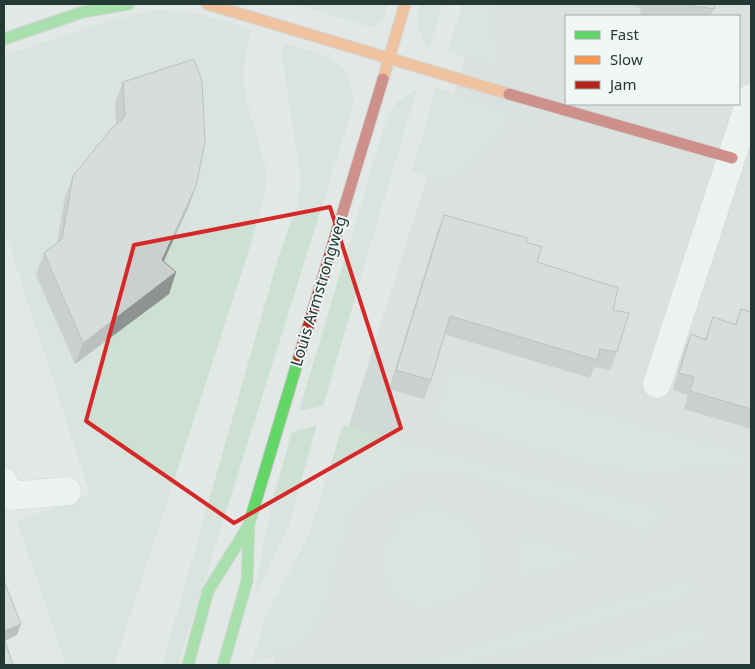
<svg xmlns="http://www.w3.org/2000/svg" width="755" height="669" viewBox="0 0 755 669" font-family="'Noto Sans',sans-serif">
	<rect width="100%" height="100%" fill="#e2e8e5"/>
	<path fill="#d0d9d5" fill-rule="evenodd" d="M 482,4 L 751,4 L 751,665 L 273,665 ZM 566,16 L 739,16 L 739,104 L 566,104 Z"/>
	<path fill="#cce0d3" d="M 302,4 L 388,4 C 384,15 384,24 371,27 L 302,6 Z
		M 420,4 L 442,4 L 429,49 C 418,35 415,20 420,4 Z
		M 462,4 L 498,4 L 492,21 L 497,42 L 499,69 L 448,51 Z
		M 157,10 C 192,12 218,17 250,30 L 243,71 L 247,102 L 267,172 L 264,195 L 250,247 L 114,665 L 66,665 L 17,521 L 90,494 L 4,229 L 4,55 L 116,19 Z
		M 286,44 C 324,55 355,59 353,107 L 178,665 L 162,665 L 279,255 L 298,202 L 301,179 L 282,56 L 284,45 Z
		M 417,88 L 323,406 L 299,411 L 387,117 L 397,102 Z
		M 436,88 L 537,117 L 535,125 L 510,118 C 497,148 471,164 445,184 L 412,172 Z
		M 449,367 L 751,455 L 751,465 L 640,476 L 580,464 L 432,419 Z
		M 317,425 L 288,527 L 257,593 L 254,592 L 272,503 L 292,432 Z
		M 343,425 L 385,436 L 668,509 L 648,533 L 457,474 L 415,473 L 386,486 L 354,509 L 330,596 L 317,630 L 292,651 L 251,663 L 267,613 L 309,535 Z
		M 439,507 L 469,519 L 484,543 L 489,572 L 481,591 L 426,610 L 412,607 L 394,598 L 386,587 L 380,560 L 386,537 L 402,516 L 422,509 Z
		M 517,534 L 599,557 L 520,580 Z
		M 690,577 L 695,595 L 474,665 L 405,665 Z
		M 701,622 L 707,644 L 642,665 L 563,665 Z"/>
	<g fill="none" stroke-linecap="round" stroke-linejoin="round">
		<g stroke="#bfc4c2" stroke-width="29">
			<path id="street" d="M 657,384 L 751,98
				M 4,482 L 10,496 L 67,491"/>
		</g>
		<g stroke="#bfc5c3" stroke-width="13">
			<path id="fast" d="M 4,39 L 83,12 L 129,4
				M 188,665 L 208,591 L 249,525
				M 223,665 L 247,581 L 249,524 L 299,357"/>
		</g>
		<g stroke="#bfc5c3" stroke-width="13">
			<path id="slow" d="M 207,4 L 509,94
				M 383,79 L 405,4"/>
		</g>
		<g stroke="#bfc5c3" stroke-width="13">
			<path id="jam" d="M 509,94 L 732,158
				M 299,357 L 383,79"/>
		</g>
		<use href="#street" stroke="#fbfcfb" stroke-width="28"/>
		<use href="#fast" stroke="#63d668" stroke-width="11"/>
		<use href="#slow" stroke="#ff974d" stroke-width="11"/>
		<use href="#jam" stroke="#b3261e" stroke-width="11"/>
	</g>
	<path fill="#afb3b1" d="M 626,4 L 715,4 L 711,16 L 640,16 L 641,8 Z
		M 123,82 L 196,186 L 188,208 L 164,261 L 176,272 L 169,294 L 75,364 L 36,275 L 44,253 L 57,243 L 65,197 L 73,176 L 116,125 L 115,103 Z
		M 444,215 L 526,242 L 537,262 L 613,310 L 617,352 L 610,370 L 594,367 L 590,378 L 444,334 L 431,380 L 424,399 L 389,389 L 437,233 Z
		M 741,309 L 751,312 L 751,429 L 684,409 L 688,395 L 673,390 L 684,351 L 691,334 L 705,339 L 713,317 L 735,324 Z"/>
	<path fill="#8e9290" d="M 196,186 L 188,208 L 154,282 L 162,260 Z
		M 176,272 L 169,294 L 75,364 L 83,343 Z
		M 21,624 L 17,635 L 4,641 L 4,631 Z"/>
	<path fill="#cbd0ce" stroke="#8e9290" d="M 683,4 L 715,4 L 714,9 Z
		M 194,59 L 202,82 L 205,142 L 196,186 L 162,260 L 176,272 L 83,343 L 44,253 L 62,239 L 73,176 L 111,129 L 125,117 L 123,82 Z
		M 444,215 L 527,238 L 526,242 L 542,247 L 537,262 L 618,288 L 613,310 L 629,313 L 617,352 L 600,349 L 597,360 L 450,316 L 431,380 L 396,370 Z
		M 741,309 L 751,312 L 751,409 L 690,391 L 694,377 L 679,373 L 691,334 L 706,340 L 713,317 L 736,325 Z
		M 4,581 L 21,624 L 4,631 Z
		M 4,638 L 13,665 L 4,665 Z"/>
	<path d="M0 0H755V669H0ZM 330,207 L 401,428 L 234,523 L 86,421 L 134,245 Z" fill="#e2e8e5" fill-opacity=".55" fill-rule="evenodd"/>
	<path fill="none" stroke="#d62828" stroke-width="4" stroke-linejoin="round" d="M 330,207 L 401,428 L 234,523 L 86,421 L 134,245 Z"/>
	<g text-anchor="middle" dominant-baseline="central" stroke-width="4" stroke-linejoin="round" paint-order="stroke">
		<g font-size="16" fill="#223935" stroke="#f0f7f4">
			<text transform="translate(318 291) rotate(-73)">Louis Armstrongweg</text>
		</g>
	</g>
	<rect width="755" height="669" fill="none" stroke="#223935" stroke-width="10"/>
	<rect x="565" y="15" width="175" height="90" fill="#f0f7f4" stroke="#9eaba8"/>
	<rect x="575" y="31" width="25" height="8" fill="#63d668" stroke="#9eaba8"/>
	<text x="610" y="40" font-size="15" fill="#223935">Fast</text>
	<rect x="575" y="56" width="25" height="8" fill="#ff974d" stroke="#9eaba8"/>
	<text x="610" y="65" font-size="15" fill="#223935">Slow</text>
	<rect x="575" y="81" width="25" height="8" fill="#b3261e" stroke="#9eaba8"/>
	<text x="610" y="90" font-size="15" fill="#223935">Jam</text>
</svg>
